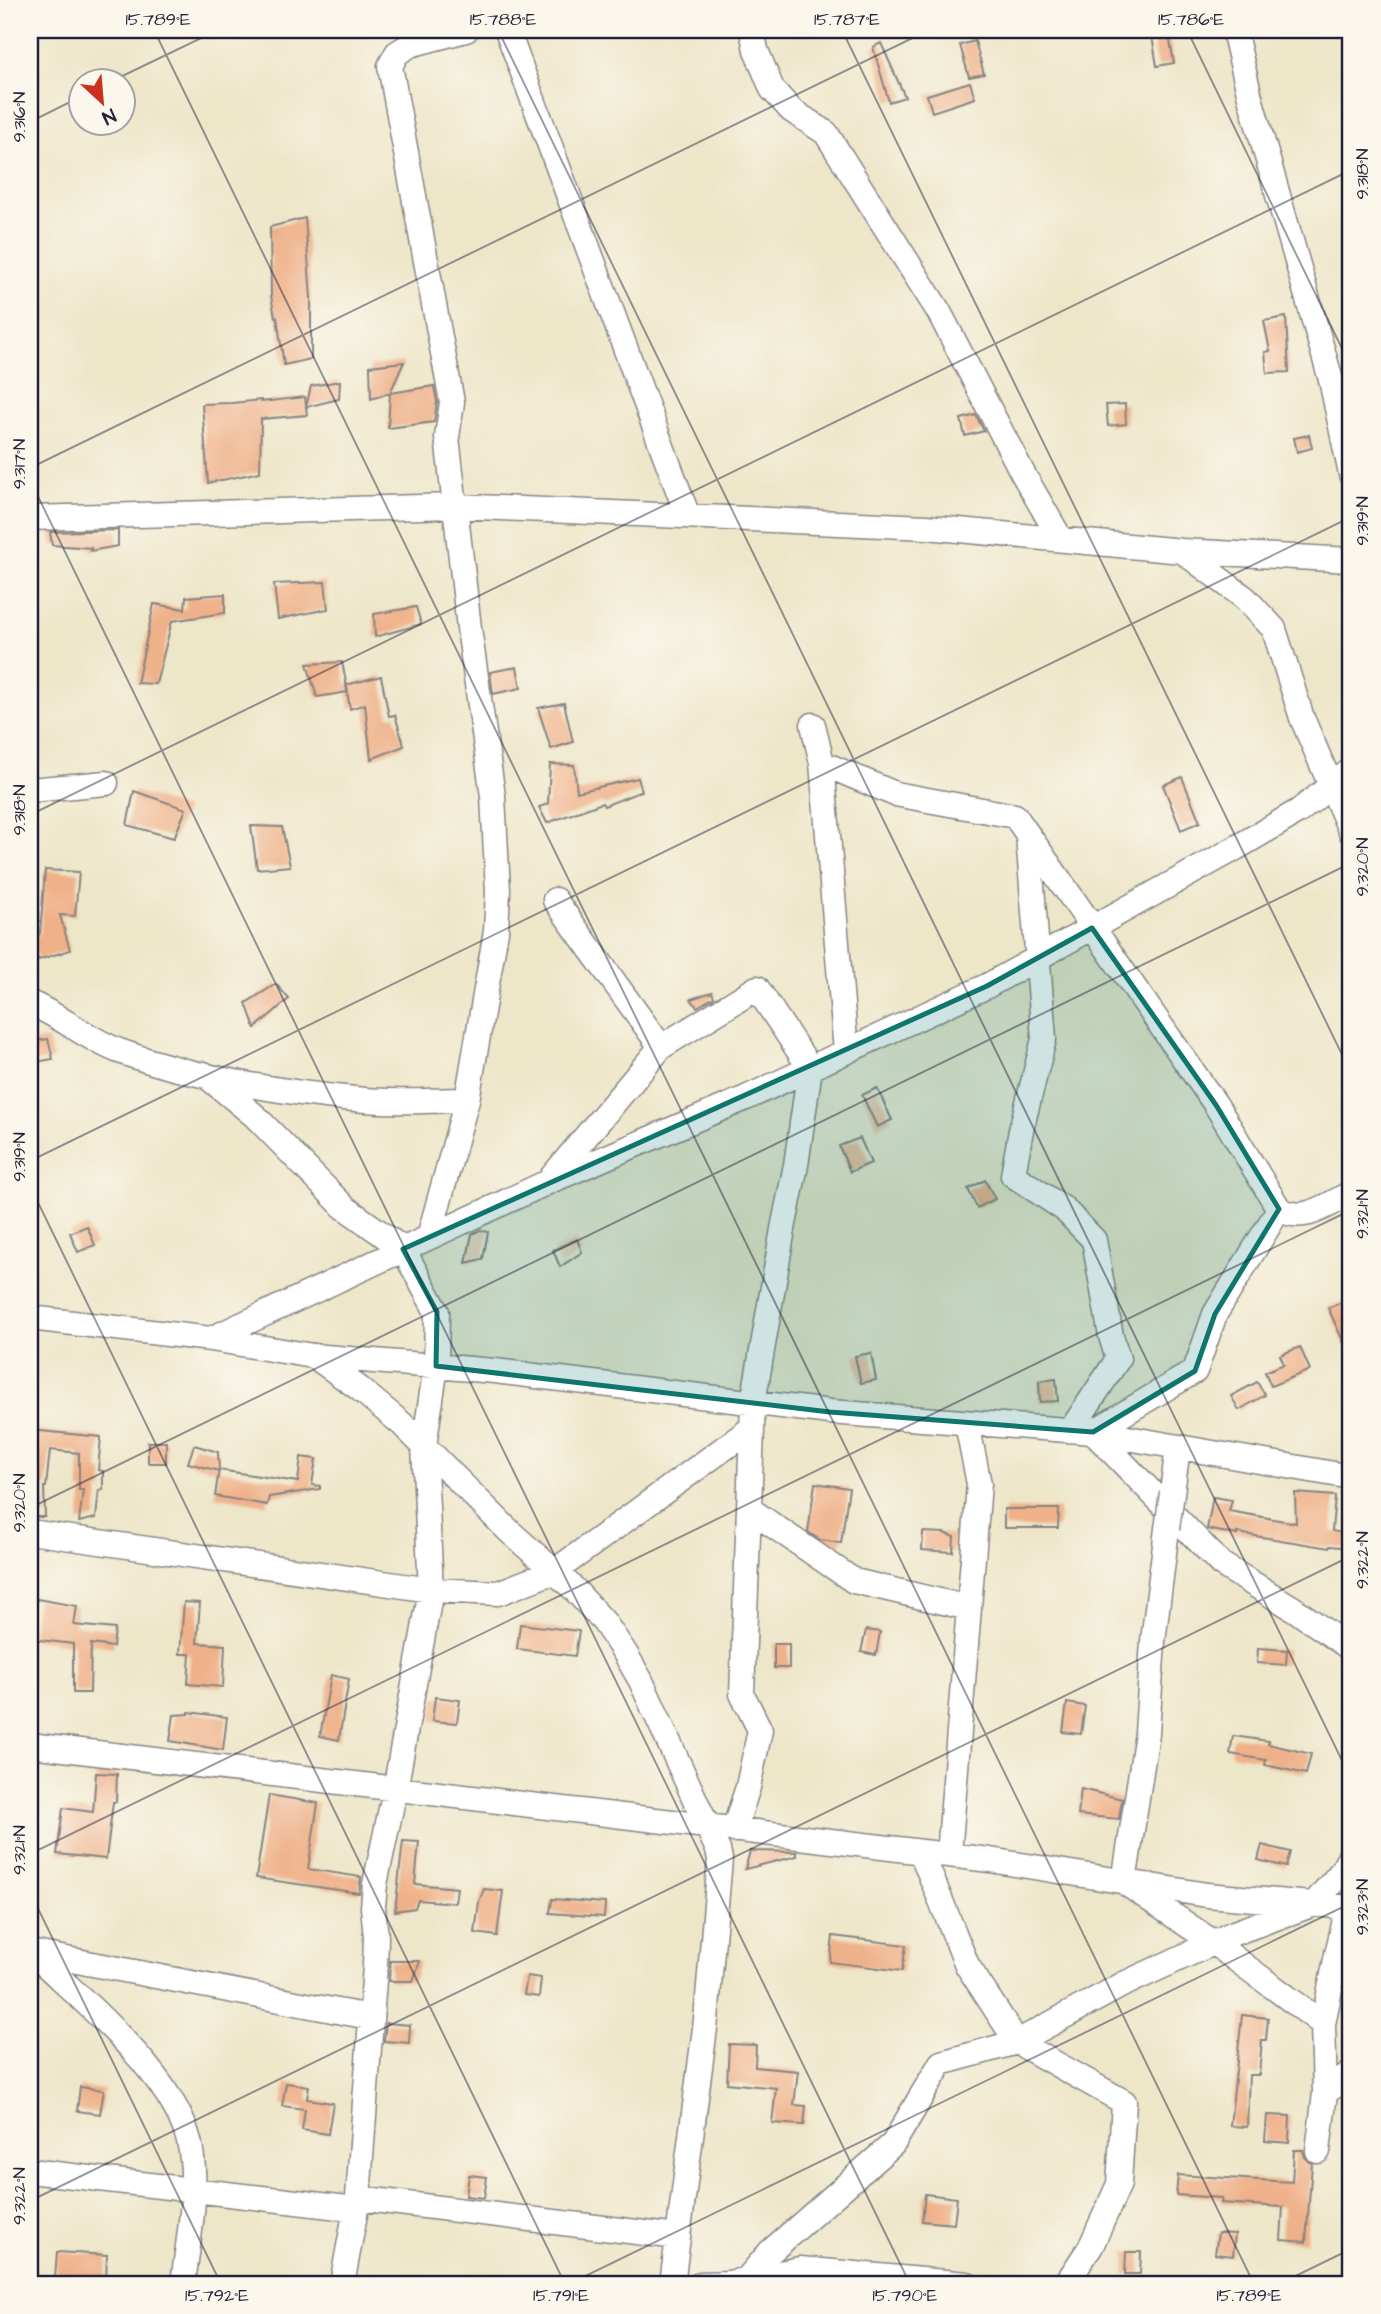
<svg xmlns="http://www.w3.org/2000/svg" width="1381" height="2314" viewBox="0 0 1381 2314" font-family="'Architects Daughter',sans-serif">
	<rect width="100%" height="100%" fill="#fbf7ec"/>
	<filter id="ink" filterUnits="userSpaceOnUse"><feTurbulence type="fractalNoise" baseFrequency=".0143" numOctaves="2"/><feDisplacementMap in="SourceGraphic" scale="14" xChannelSelector="R" yChannelSelector="G"/><feConvolveMatrix kernelMatrix="1 2 1 2 8 2 1 2 1" color-interpolation-filters="sRGB"/></filter>
	<filter id="wash" filterUnits="userSpaceOnUse"><feTurbulence type="fractalNoise" baseFrequency=".00686" numOctaves="4" result="noise"/><feDisplacementMap in="SourceGraphic" scale="28" xChannelSelector="R" yChannelSelector="G"/><feGaussianBlur stdDeviation="1.57" result="paint"/><feColorMatrix in="noise" values="0 0 0 0 0 0 0 0 0 0 0 0 0 0 0 0 0 1.4 0 .05"/><feComposite in="paint" operator="in"/></filter>
	<g filter="url(#wash)">
		<rect width="100%" height="100%" fill="#ede6c9"/>
		<g id="blocks">
			<path fill="#efb189" d="M 1151,30 L 1168,30 L 1174,63 L 1157,66 Z
				M 975,41 L 984,74 L 969,77 L 960,45 Z
				M 881,43 L 905,97 L 889,102 L 873,47 Z
				M 970,82 L 975,98 L 932,112 L 927,95 Z
				M 305,218 L 311,298 L 311,359 L 284,365 L 277,317 L 275,317 L 271,296 L 270,227 Z
				M 1286,317 L 1289,372 L 1267,373 L 1265,352 L 1270,351 L 1264,321 Z
				M 404,362 L 390,393 L 371,399 L 370,366 Z
				M 340,381 L 339,399 L 306,407 L 311,386 Z
				M 434,386 L 437,402 L 434,422 L 388,428 L 390,393 Z
				M 305,397 L 307,415 L 261,419 L 260,472 L 208,483 L 202,404 L 232,403 L 261,400 L 261,402 Z
				M 1125,404 L 1126,424 L 1108,426 L 1106,405 Z
				M 976,415 L 984,431 L 965,436 L 961,419 Z
				M 1309,435 L 1312,448 L 1297,452 L 1294,438 Z
				M 118,530 L 118,546 L 90,551 L 91,548 L 52,545 L 50,532 Z
				M 325,582 L 328,609 L 278,619 L 274,584 Z
				M 225,594 L 225,613 L 172,621 L 156,684 L 137,683 L 154,604 L 185,609 L 186,597 Z
				M 416,607 L 421,624 L 375,637 L 374,614 Z
				M 342,662 L 348,692 L 317,697 L 307,664 Z
				M 517,667 L 521,688 L 493,694 L 490,672 Z
				M 381,676 L 389,716 L 395,715 L 404,746 L 371,759 L 365,704 L 350,709 L 346,685 Z
				M 564,703 L 573,742 L 551,749 L 538,708 Z
				M 550,764 L 574,765 L 577,792 L 638,778 L 642,791 L 604,806 L 602,803 L 547,823 L 539,807 L 548,804 Z
				M 1182,777 L 1200,822 L 1181,830 L 1163,785 Z
				M 134,791 L 186,809 L 174,838 L 127,825 Z
				M 251,826 L 282,827 L 290,866 L 257,869 Z
				M 45,870 L 79,872 L 75,916 L 60,915 L 70,950 L 38,960 L 30,938 L 40,934 Z
				M 276,984 L 289,999 L 255,1028 L 246,1003 Z
				M 712,992 L 714,997 L 697,1007 L 691,999 Z
				M 48,1039 L 53,1059 L 30,1063 L 30,1042 Z
				M 877,1088 L 892,1120 L 877,1127 L 862,1095 Z
				M 860,1138 L 871,1163 L 850,1172 L 839,1146 Z
				M 985,1180 L 995,1199 L 977,1208 L 968,1189 Z
				M 87,1226 L 95,1245 L 78,1252 L 70,1233 Z
				M 480,1230 L 488,1232 L 483,1259 L 466,1263 L 472,1234 Z
				M 577,1239 L 582,1252 L 560,1267 L 553,1250 Z
				M 1342,1302 L 1351,1321 L 1351,1358 L 1328,1308 Z
				M 1300,1347 L 1310,1370 L 1271,1386 L 1265,1372 L 1284,1364 L 1280,1355 Z
				M 871,1353 L 876,1380 L 861,1383 L 855,1356 Z
				M 1056,1379 L 1058,1401 L 1040,1402 L 1039,1381 Z
				M 1257,1382 L 1265,1395 L 1239,1410 L 1231,1396 Z
				M 30,1430 L 101,1437 L 98,1470 L 103,1471 L 103,1490 L 99,1490 L 96,1518 L 79,1522 L 83,1490 L 79,1490 L 79,1453 L 50,1450 L 46,1487 L 44,1487 L 45,1517 L 30,1517 L 35,1449 L 30,1448 Z
				M 148,1442 L 166,1442 L 166,1463 L 148,1463 Z
				M 194,1445 L 218,1452 L 219,1471 L 188,1463 Z
				M 301,1457 L 316,1459 L 312,1485 L 320,1486 L 320,1489 L 269,1497 L 267,1505 L 215,1496 L 219,1470 L 298,1482 Z
				M 815,1483 L 849,1488 L 841,1543 L 820,1540 L 808,1532 Z
				M 1295,1493 L 1335,1496 L 1332,1531 L 1351,1535 L 1351,1548 L 1330,1546 L 1329,1548 L 1237,1533 L 1237,1535 L 1207,1529 L 1213,1497 L 1232,1500 L 1229,1511 L 1296,1523 Z
				M 1004,1509 L 1059,1509 L 1058,1528 L 1004,1528 Z
				M 923,1532 L 944,1533 L 954,1537 L 953,1552 L 922,1550 Z
				M 37,1599 L 77,1606 L 74,1625 L 115,1629 L 113,1647 L 91,1644 L 90,1693 L 73,1693 L 73,1644 L 31,1639 Z
				M 184,1602 L 200,1603 L 197,1643 L 225,1645 L 223,1687 L 188,1684 L 190,1654 L 180,1654 Z
				M 520,1624 L 579,1631 L 575,1656 L 517,1649 Z
				M 866,1630 L 880,1632 L 876,1655 L 861,1652 Z
				M 774,1644 L 789,1644 L 789,1668 L 774,1668 Z
				M 1258,1648 L 1287,1650 L 1286,1665 L 1257,1663 Z
				M 331,1675 L 349,1679 L 339,1740 L 320,1736 Z
				M 435,1697 L 460,1700 L 457,1723 L 432,1721 Z
				M 1067,1703 L 1085,1706 L 1081,1734 L 1063,1732 Z
				M 189,1712 L 227,1717 L 223,1750 L 170,1741 L 174,1715 L 189,1714 Z
				M 1233,1736 L 1269,1741 L 1268,1744 L 1311,1754 L 1306,1774 L 1265,1765 L 1266,1760 L 1230,1754 Z
				M 96,1773 L 117,1774 L 116,1802 L 113,1802 L 106,1859 L 57,1854 L 63,1808 L 93,1812 Z
				M 1081,1789 L 1122,1799 L 1119,1819 L 1078,1815 Z
				M 269,1795 L 318,1803 L 308,1869 L 361,1877 L 359,1893 L 256,1878 Z
				M 403,1841 L 419,1842 L 415,1884 L 457,1888 L 455,1903 L 418,1900 L 415,1908 L 395,1911 Z
				M 1262,1845 L 1290,1852 L 1286,1867 L 1258,1860 Z
				M 750,1851 L 797,1852 L 797,1856 L 745,1869 Z
				M 484,1889 L 503,1891 L 497,1936 L 475,1933 L 479,1902 Z
				M 552,1899 L 605,1903 L 604,1917 L 550,1913 Z
				M 833,1936 L 906,1945 L 902,1971 L 830,1962 Z
				M 390,1961 L 420,1961 L 413,1981 L 389,1981 Z
				M 527,1976 L 541,1978 L 539,1997 L 524,1995 Z
				M 1242,2015 L 1268,2018 L 1266,2040 L 1262,2040 L 1259,2075 L 1249,2075 L 1247,2127 L 1230,2126 Z
				M 386,2023 L 410,2025 L 409,2043 L 384,2041 Z
				M 729,2044 L 756,2045 L 755,2067 L 798,2071 L 794,2105 L 806,2106 L 804,2125 L 772,2123 L 776,2088 L 727,2083 Z
				M 286,2083 L 309,2086 L 307,2099 L 333,2103 L 328,2134 L 302,2130 L 305,2109 L 282,2106 Z
				M 80,2087 L 104,2090 L 100,2114 L 77,2111 Z
				M 1267,2115 L 1290,2116 L 1289,2143 L 1265,2141 Z
				M 1294,2150 L 1303,2150 L 1305,2157 L 1312,2164 L 1306,2242 L 1281,2240 L 1283,2207 L 1221,2203 L 1222,2198 L 1176,2195 L 1178,2175 L 1292,2182 Z
				M 469,2175 L 487,2177 L 484,2198 L 466,2196 Z
				M 925,2194 L 957,2198 L 954,2224 L 922,2221 Z
				M 1218,2233 L 1235,2234 L 1233,2256 L 1215,2254 Z
				M 57,2252 L 107,2255 L 106,2282 L 55,2279 Z
				M 1126,2252 L 1141,2252 L 1140,2274 L 1125,2274 Z"/>
		</g>
	</g>
	<g filter="url(#ink)">
		<use href="#blocks" fill-opacity="0" stroke="#888482" stroke-width="2"/>
		<g fill="none" stroke-linecap="round" stroke-linejoin="round">
			<g stroke="#888482" stroke-width="27">
				<path id="minor" d="M 507,30 L 687,514
					M 752,30 L 756,50 L 772,89 L 791,110 L 826,133 L 939,312 L 1022,472 L 1060,538
					M 1234,30 L 1251,101 L 1331,380 L 1351,474
					M 30,518 L 455,506 L 927,527 L 1182,551 L 1351,560
					M 1182,551 L 1245,598 L 1274,629 L 1302,718 L 1351,832
					M 813,725 L 822,763 L 895,794 L 1015,816 L 1216,1105 L 1279,1209 C 1304,1224 1327,1205 1351,1193
					M 822,763 L 846,1052
					M 30,790 L 106,783
					M 1028,836 L 1044,1039 L 1021,1130 L 1013,1175 L 1064,1209 L 1094,1240 L 1111,1336 L 1118,1359 L 1071,1430
					M 555,900 L 661,1047
					M 30,1003 C 61,1016 87,1039 119,1051 C 195,1078 285,1093 365,1100 C 399,1103 433,1100 467,1100
					M 204,1074 L 255,1116 L 344,1207 L 403,1249 L 437,1312 L 436,1366 L 424,1446 L 431,1590 L 395,1790 L 375,1884 L 373,1907 L 376,1937 L 375,1966 L 358,2198 L 342,2284
					M 551,1178 L 661,1047 L 757,988 L 810,1068 L 796,1165 L 783,1229 L 753,1403 L 742,1694 L 760,1730 L 748,1787 L 734,1830
					M 1279,1209 L 1215,1314 L 1195,1371 L 1093,1432 L 1221,1564 L 1294,1609 L 1351,1649
					M 429,1237 L 467,1100 L 496,931 L 498,891 L 493,796 L 469,628 L 447,437 L 452,402 L 390,66 L 397,53 L 410,45 L 466,30
					M 30,1318 L 211,1339 L 313,1356 L 495,1371 L 830,1412 L 1093,1432 L 1351,1477
					M 211,1339 L 548,1182 L 746,1098 L 987,986 L 1236,848 L 1299,811 L 1351,770
					M 314,1356 L 360,1389 L 402,1424 L 509,1531 L 574,1589 L 604,1622 L 625,1653 L 641,1681 L 718,1850 L 720,1859 L 706,2020 L 672,2284
					M 1172,1493 L 1178,1447
					M 749,1509 L 854,1581 L 969,1608
					M 1167,1529 L 1153,1641 L 1147,1733 L 1124,1882 L 1214,1943 L 1323,2024 L 1325,2093 L 1318,2151
					M 30,1532 L 431,1590 L 498,1593 L 555,1571 L 752,1428
					M 30,1745 L 990,1860 L 1207,1895 L 1348,1907 L 1337,1954 L 1351,1968
					M 921,1852 L 967,1965 L 1017,2042 L 1124,2102 L 1119,2184 L 1091,2246 L 1066,2284
					M 949,1855 L 979,1484 L 967,1423
					M 30,1952 L 369,2017
					M 33,1953 C 82,2001 181,2080 191,2151 C 198,2195 188,2240 183,2284
					M 1323,2024 L 1337,1954
					M 1325,2093 L 1351,2073
					M 30,2171 L 356,2209
					M 358,2198 L 678,2237
					M 746,2280 L 770,2252 L 893,2144 L 941,2063 L 1017,2042 L 1122,1985 L 1234,1933 L 1314,1904 L 1342,1871 L 1351,1854
					M 701,2284 L 728,2283 L 800,2269 L 967,2284"/>
			</g>
			<use href="#minor" stroke="#fff" stroke-width="24"/>
			<g stroke="#888482" stroke-width="27" stroke-linecap="butt">
				<path id="minor-bridge" d="M 1167,1529 L 1172,1493"/>
			</g>
			<use href="#minor-bridge" stroke="#fff" stroke-width="24"/>
		</g>
	</g>
	<path fill="#0f766e" fill-opacity="0.2" stroke="#0f766e" stroke-width="5" stroke-linejoin="round" d="M 1092,928 L 1216,1105 L 1279,1209 L 1215,1314 L 1195,1371 L 1093,1432 L 830,1412 L 436,1366 L 437,1312 L 403,1249 L 987,986 Z"/>
	<path fill="none" stroke="#22223b" stroke-width="2" stroke-opacity="0.45" d="M 154,30 L 1254,2284M 498,30 L 1351,1779M 842,30 L 1351,1073M 1187,30 L 1351,367M 114,80 L 218,30M 30,122 L 80,97M 30,468 L 929,30M 30,480 L 910,2284M 30,815 L 1351,170M 30,1161 L 1351,517M 30,1186 L 565,2284M 30,1508 L 1351,863M 30,1854 L 1351,1210M 30,1892 L 221,2284M 30,2201 L 1351,1556M 569,2284 L 1351,1903M 1279,2284 L 1351,2249"/>
	<rect width="1381" height="2314" fill="none" stroke="#fbf7ec" stroke-width="77"/>
	<g transform="translate(102 102) rotate(154)"><circle r="33" fill="#fbf7ec" stroke="#a4a2a5" stroke-width="2"/>
	<path d="M0-5L12 26L0 18L-12 26Z" fill="#c8321e"/>
	<text y="-10" font-size="19" font-weight="bold" text-anchor="middle" fill="#22223b">N</text>
	</g>
	<rect x="38" y="38" width="1304" height="2238" fill="none" stroke="#22223b" stroke-width="2.5"/>
	<g font-size="18" text-anchor="middle" fill="#22223b">
		<text x="158" y="25">15.789°E</text>
		<text x="503" y="25">15.788°E</text>
		<text x="847" y="25">15.787°E</text>
		<text x="1191" y="25">15.786°E</text>
		<text transform="translate(19 117) rotate(-90)" y="6">9.316°N</text>
		<text transform="translate(1362 174) rotate(-90)" y="6">9.318°N</text>
		<text transform="translate(19 464) rotate(-90)" y="6">9.317°N</text>
		<text transform="translate(1362 521) rotate(-90)" y="6">9.319°N</text>
		<text transform="translate(19 810) rotate(-90)" y="6">9.318°N</text>
		<text transform="translate(1362 867) rotate(-90)" y="6">9.320°N</text>
		<text transform="translate(19 1157) rotate(-90)" y="6">9.319°N</text>
		<text transform="translate(1362 1214) rotate(-90)" y="6">9.321°N</text>
		<text transform="translate(19 1503) rotate(-90)" y="6">9.320°N</text>
		<text transform="translate(1362 1560) rotate(-90)" y="6">9.322°N</text>
		<text transform="translate(19 1850) rotate(-90)" y="6">9.321°N</text>
		<text transform="translate(1362 1907) rotate(-90)" y="6">9.323°N</text>
		<text transform="translate(19 2196) rotate(-90)" y="6">9.322°N</text>
		<text x="217" y="2301">15.792°E</text>
		<text x="561" y="2301">15.791°E</text>
		<text x="905" y="2301">15.790°E</text>
		<text x="1249" y="2301">15.789°E</text>
	</g>
</svg>
